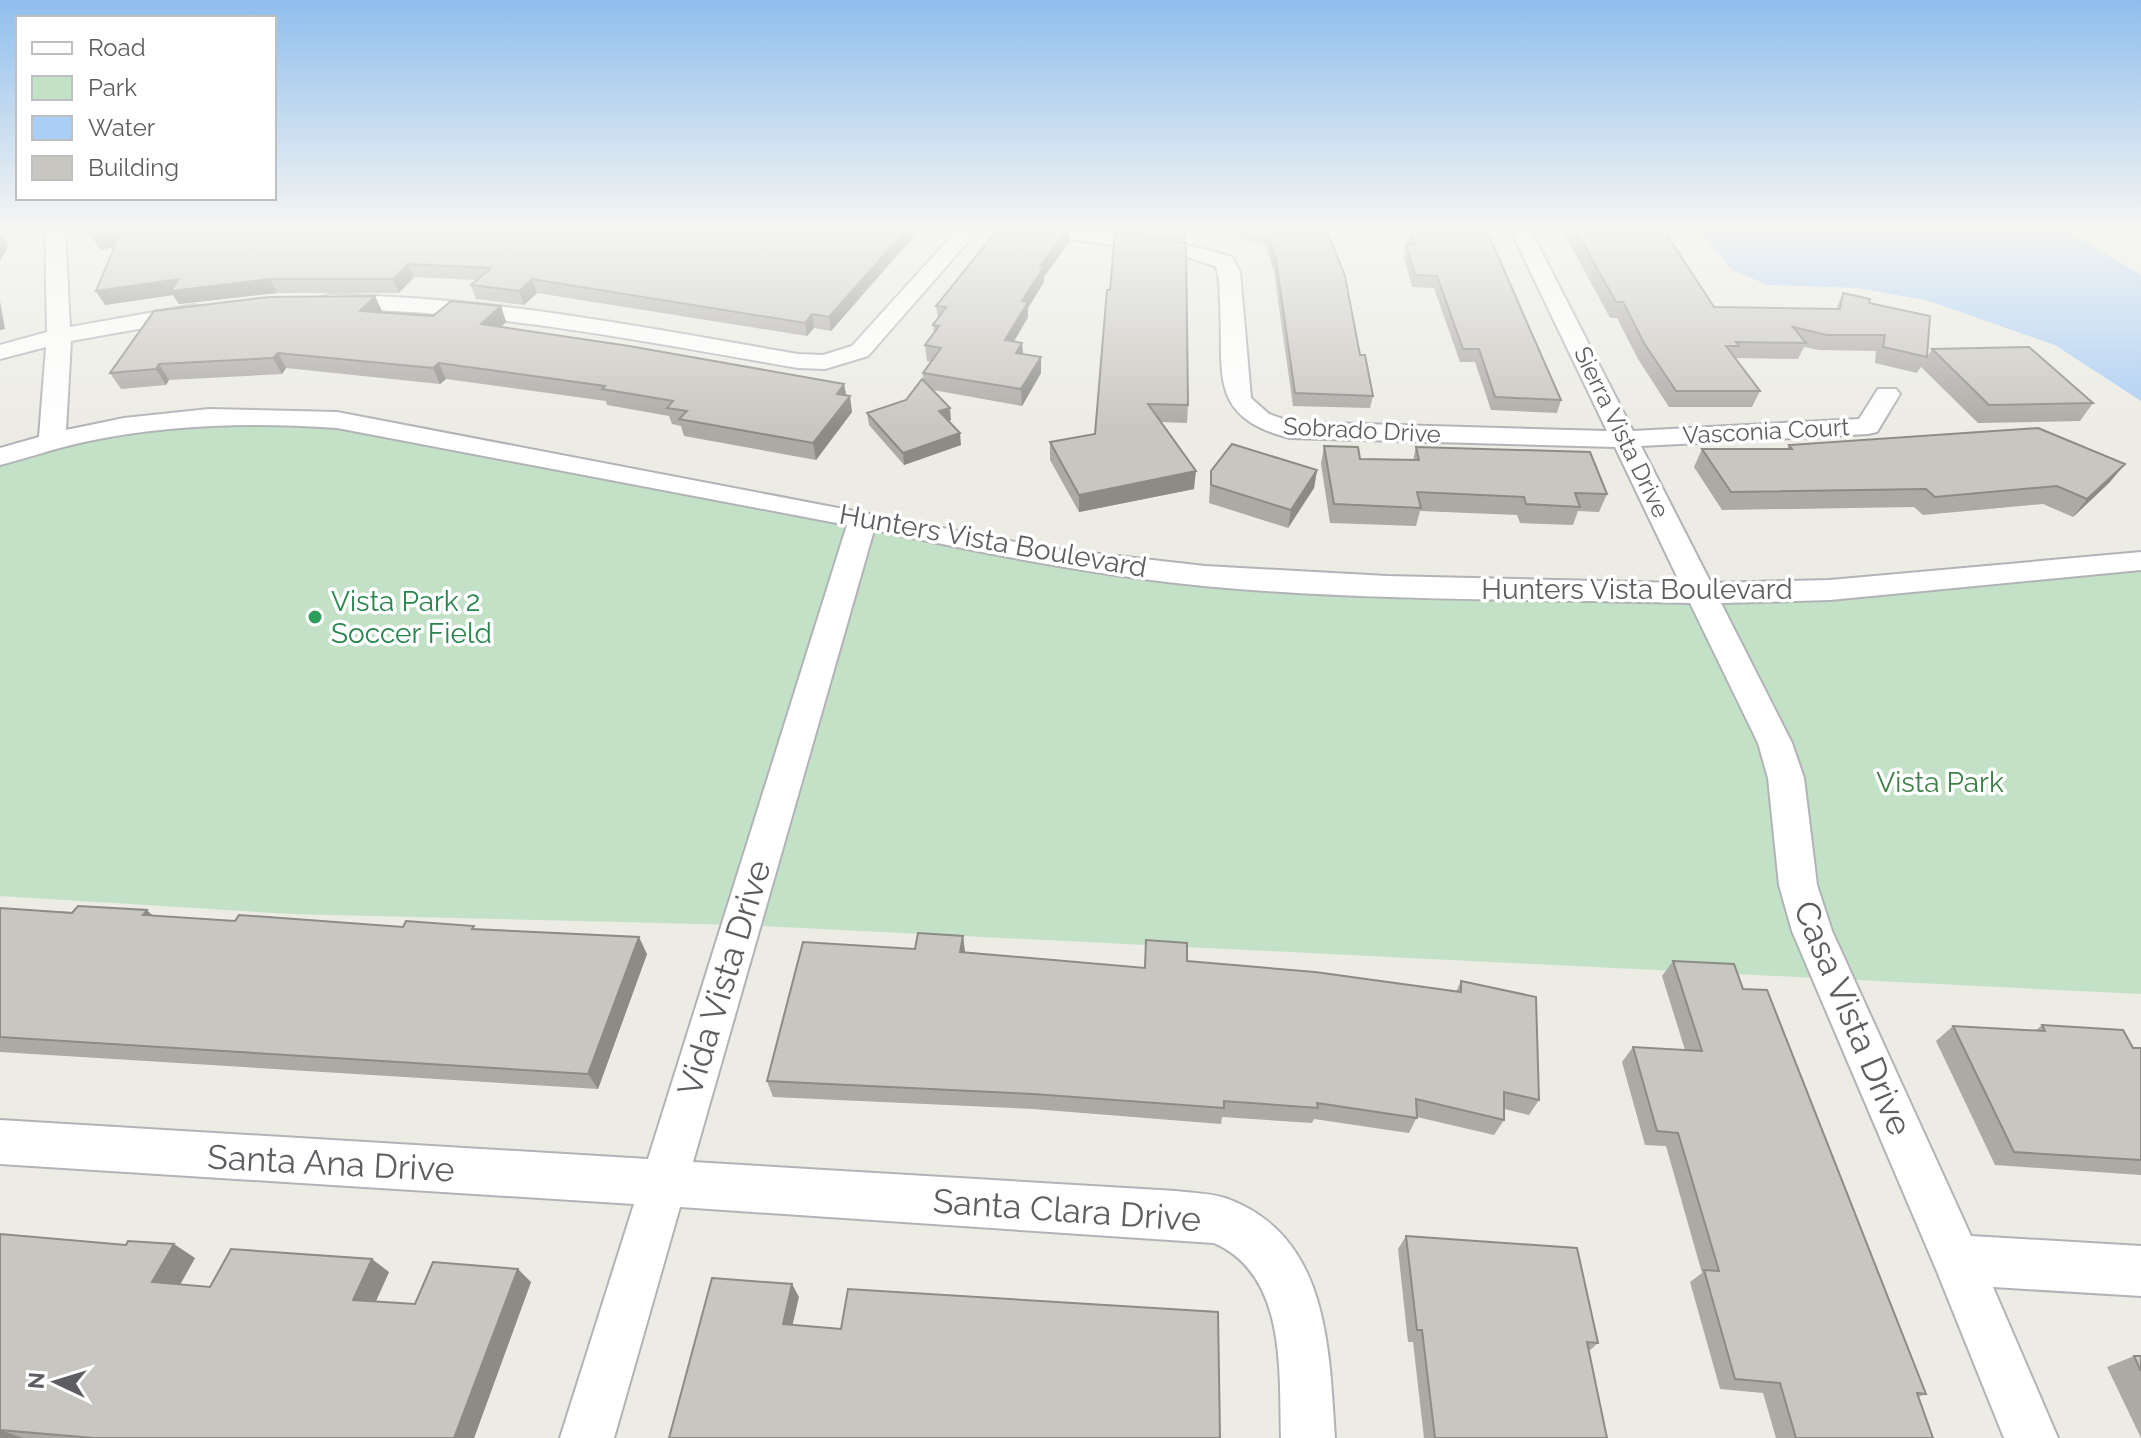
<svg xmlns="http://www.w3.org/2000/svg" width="2141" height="1438" viewBox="0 0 2141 1438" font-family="Raleway,sans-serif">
	<rect width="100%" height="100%" fill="#ecebe4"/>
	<path fill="#c3e1c6" d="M 279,415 L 1205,576 L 1700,593 L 2141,561 L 2141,994 L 740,925 L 291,914 L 0,896 L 0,457 L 52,439 Z"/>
	<path fill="#abcef5" d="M 1699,229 L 2065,229 L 2141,275 L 2141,401 L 2055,345 L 1926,300 L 1857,288 L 1768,285 L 1732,270 Z"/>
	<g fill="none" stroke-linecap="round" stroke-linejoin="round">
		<g stroke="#b1b3b7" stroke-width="4">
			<path id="minor" d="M 45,229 L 65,229 L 70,327 L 194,305 L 202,307 L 205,312 L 202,317 L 194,319 L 71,341 L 66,430 L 124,418 L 209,409 L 337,412 L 1047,548 L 1205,566 L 1387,576 L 1680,583 L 1615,447 L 1290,438 C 1207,417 1224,374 1220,303 C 1219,291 1221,277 1215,266 L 1181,255 L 1044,235 L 1037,233 L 1034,229 C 1101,229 1167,237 1232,257 L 1240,272 L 1251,398 L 1269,414 L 1291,422 L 1607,431 L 1510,229 L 1530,229 L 1633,431 L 1859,419 L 1878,389 L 1896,389 L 1900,394 L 1877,432 L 1868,434 L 1641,446 L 1711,583 L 1830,580 L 2141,552 L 2141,570 L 1830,600 L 1721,603 L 1792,743 L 1804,778 L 1817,885 L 1832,931 L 1971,1236 L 2141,1246 L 2141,1296 L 1993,1287 L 2058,1438 L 2004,1438 L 1936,1269 L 1792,931 L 1779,885 L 1768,778 L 1758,743 L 1690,603 C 1528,599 1365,601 1204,586 C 1092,575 984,553 874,530 L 693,1162 L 1176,1191 C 1192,1193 1209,1193 1225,1198 C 1328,1234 1329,1346 1335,1438 L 1281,1438 C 1279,1371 1287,1275 1214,1243 L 680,1207 L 614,1438 L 560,1438 L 634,1204 L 0,1164 L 0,1120 L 648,1159 L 847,525 L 337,428 C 252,422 168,424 84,442 C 55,448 28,458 0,465 L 0,448 L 39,437 L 46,347 L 0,359 L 0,345 L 47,332 Z
				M 958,229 L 979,229 L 868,356 L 825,369 L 798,368 C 642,341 489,310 330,309 L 322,307 L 319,302 L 322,297 L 330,295 C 488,296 642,327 798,354 L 823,355 L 852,346 Z"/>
		</g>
		<use href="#minor" fill="#fff" fill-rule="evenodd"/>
	</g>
	<path fill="#acaaa5" d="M 91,229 L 920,229 L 831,331 L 814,328 L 807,336 L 537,293 L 524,305 L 476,299 L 471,285 L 476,280 L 414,277 L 399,293 L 277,293 L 179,304 L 173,295 L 105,305 L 96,291 L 115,247 L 100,250 L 92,237 Z
		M 1117,229 L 1186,229 L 1185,242 L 1117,230 Z
		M 1208,229 L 1326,229 L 1360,355 L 1373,396 L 1370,408 L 1293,406 L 1274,272 L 1266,245 Z
		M 1405,229 L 1486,229 L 1561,400 L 1557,413 L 1491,410 L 1475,362 L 1460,362 L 1434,288 L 1412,287 L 1404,257 L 1406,244 L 1409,244 Z
		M 1562,229 L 1663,229 L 1714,307 L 1836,309 L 1843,293 L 1869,303 L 1927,357 L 1917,373 L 1875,363 L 1876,351 L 1819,350 L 1804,347 L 1798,359 L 1735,358 L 1760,391 L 1752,407 L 1669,407 L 1638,359 L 1617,318 L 1610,318 Z
		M 1069,242 L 1044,277 L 1044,282 L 1028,308 L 1028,317 L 1014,342 L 1022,343 L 1023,354 L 1041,357 L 1041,373 L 1022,406 L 933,390 L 951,420 L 948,421 L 961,445 L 904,465 L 869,425 L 867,413 L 906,400 L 923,381 L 923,373 L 931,362 L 927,361 L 925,345 L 934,334 L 933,325 L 938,318 L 936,306 Z
		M 1107,290 L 1188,405 L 1187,423 L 1161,422 L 1194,489 L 1079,512 L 1050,460 L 1050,442 L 1095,434 Z
		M 501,306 L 506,322 L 501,327 L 844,384 L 846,395 L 852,412 L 816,460 L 684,436 L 681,426 L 672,424 L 669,416 L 607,405 L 606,401 L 446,379 L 440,384 L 286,368 L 282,374 L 169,380 L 166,385 L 121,389 L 110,373 L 382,311 L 380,313 L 433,316 Z
		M 1932,349 L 2093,403 L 2080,421 L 1978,423 L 1921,367 Z
		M 1789,445 L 2110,482 L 2073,517 L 2043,504 L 1923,515 L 1914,507 L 1722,510 L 1694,467 L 1702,449 L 1787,449 Z
		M 1324,446 L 1360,459 L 1413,460 L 1416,447 L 1607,494 L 1599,512 L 1578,511 L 1573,525 L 1520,523 L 1517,515 L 1420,511 L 1416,526 L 1330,523 L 1321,464 Z
		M 1317,470 L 1314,488 L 1288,528 L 1209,503 L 1211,471 Z
		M 0,908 L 235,921 L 476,929 L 647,954 L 598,1089 L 0,1052 Z
		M 963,936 L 965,952 L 1144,968 L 1146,940 L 1187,961 L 1456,992 L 1461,981 L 1539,1100 L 1529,1115 L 1504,1109 L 1504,1120 L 1494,1135 L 1417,1117 L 1409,1133 L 1314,1119 L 1312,1123 L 1222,1117 L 1221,1124 L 1033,1109 L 773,1097 L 767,1081 L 915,949 Z
		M 1673,961 L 1743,989 L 1926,1394 L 1918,1397 L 1933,1438 L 1776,1438 L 1763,1393 L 1720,1389 L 1690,1282 L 1702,1273 L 1666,1146 L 1645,1145 L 1622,1062 L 1633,1047 L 1685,1050 L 1662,976 Z
		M 2042,1025 L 2133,1048 L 2141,1048 L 2141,1175 L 1995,1165 L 1936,1041 L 1953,1026 L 2035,1031 Z
		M 0,1234 L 195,1258 L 180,1285 L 210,1287 L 389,1272 L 376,1301 L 415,1304 L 531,1282 L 474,1438 L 0,1438 Z
		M 1406,1236 L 1598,1343 L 1589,1351 L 1607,1438 L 1424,1438 L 1413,1342 L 1408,1342 L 1398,1249 Z
		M 2134,1356 L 2141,1356 L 2141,1438 L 2107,1367 Z"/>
	<path fill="#8c8b86" d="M 907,229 L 920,229 L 831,331 L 829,317 Z
		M 1068,229 L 1069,229 L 1069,242 L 1044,277 L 1044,282 L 1028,308 L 1028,317 L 1005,356 L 1005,340 L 1022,301 L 1040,266 Z
		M 121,231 L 129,244 L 100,250 L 92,237 Z
		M 0,232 L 9,245 L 0,261 Z
		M 408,264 L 414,277 L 399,293 L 393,279 Z
		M 179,279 L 270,279 L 277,293 L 179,304 L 173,295 L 105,305 L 96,291 Z
		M 532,279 L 537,293 L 524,305 L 519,291 Z
		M 375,296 L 382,311 L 367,327 L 360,311 Z
		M 0,301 L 5,329 L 0,330 Z
		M 501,306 L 506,322 L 487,340 L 481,324 Z
		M 812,314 L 814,328 L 807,336 L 805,323 Z
		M 1022,343 L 1023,359 L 1016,353 Z
		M 278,353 L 286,368 L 282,374 L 273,358 Z
		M 1041,357 L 1041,373 L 1022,406 L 1021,389 Z
		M 439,363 L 446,379 L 440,384 L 433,368 Z
		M 159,364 L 169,380 L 166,385 L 156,369 Z
		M 844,384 L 847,399 L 850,396 L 852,412 L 816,460 L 813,443 L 837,394 Z
		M 950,408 L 951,420 L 940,424 L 939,411 Z
		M 960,433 L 961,445 L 904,465 L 903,453 Z
		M 2125,464 L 2110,482 L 2073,517 L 2087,499 Z
		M 1317,470 L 1314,488 L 1288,528 L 1291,510 Z
		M 1196,471 L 1194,489 L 1079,512 L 1079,495 Z
		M 147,910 L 164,927 L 143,915 Z
		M 963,936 L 965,953 L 960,952 Z
		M 639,937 L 647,954 L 598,1089 L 588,1074 Z
		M 174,1244 L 195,1258 L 174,1295 L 152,1282 Z
		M 372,1259 L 389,1272 L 371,1312 L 353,1300 Z
		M 518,1269 L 531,1282 L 474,1438 L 454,1438 Z
		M 792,1284 L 799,1297 L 790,1336 L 783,1324 Z
		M 0,1430 L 23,1438 L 0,1438 Z"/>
	<path fill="#c8c6c0" stroke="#8c8b86" stroke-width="2" d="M 91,229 L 907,229 L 829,317 L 812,314 L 805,323 L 532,279 L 519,291 L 471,285 L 491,268 L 408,264 L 393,279 L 270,279 L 171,291 L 179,279 L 96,291 L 121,231 L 92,237 Z
		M 998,229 L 1068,229 L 1040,266 L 1044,267 L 1022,301 L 1028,302 L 1005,340 L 1022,343 L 1016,353 L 1041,357 L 1021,389 L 923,373 L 941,348 L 925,345 L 939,326 L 933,325 L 946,307 L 936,306 Z
		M 1251,229 L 1326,229 L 1345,276 L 1360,355 L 1365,355 L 1373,396 L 1295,393 L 1276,260 L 1267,233 Z
		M 1411,229 L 1486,229 L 1561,400 L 1495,397 L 1479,349 L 1463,349 L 1437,276 L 1415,275 L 1406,244 L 1415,245 Z
		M 1575,229 L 1663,229 L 1714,307 L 1840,309 L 1843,293 L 1870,299 L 1869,303 L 1930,316 L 1927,357 L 1883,347 L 1885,335 L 1827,335 L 1793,327 L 1806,343 L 1736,342 L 1739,346 L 1726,346 L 1760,391 L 1676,391 L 1644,343 L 1623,302 L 1616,302 Z
		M 1115,233 L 1186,243 L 1188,405 L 1148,404 L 1196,471 L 1079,495 L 1050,442 L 1095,434 L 1107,290 L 1110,290 Z
		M 375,296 L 360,311 L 433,316 L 451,301 L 501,306 L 481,324 L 629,346 L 844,384 L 837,394 L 850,396 L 813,443 L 679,419 L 687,411 L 667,408 L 673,401 L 602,389 L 605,386 L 439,363 L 433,368 L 278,353 L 273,358 L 159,364 L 156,369 L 110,373 L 154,311 L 269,297 Z
		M 2029,347 L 2093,403 L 1989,405 L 1932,349 Z
		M 922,379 L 950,408 L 939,411 L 960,433 L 903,453 L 867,413 L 906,400 Z
		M 2038,428 L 2125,464 L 2087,499 L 2057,486 L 1935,497 L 1926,489 L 1731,492 L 1702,449 L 1792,449 L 1789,445 Z
		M 1232,444 L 1317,470 L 1291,510 L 1211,485 L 1211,471 Z
		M 1324,446 L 1358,447 L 1360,459 L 1419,460 L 1416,447 L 1590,452 L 1607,494 L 1575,493 L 1580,507 L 1526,504 L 1524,497 L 1417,492 L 1421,508 L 1334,504 Z
		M 78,906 L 147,910 L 143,915 L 235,921 L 239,915 L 403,927 L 406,921 L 474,926 L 472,929 L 639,937 L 588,1074 L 0,1037 L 0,908 L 72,913 Z
		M 918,933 L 963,936 L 960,952 L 1145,968 L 1146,940 L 1187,943 L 1187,961 L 1315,972 L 1461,992 L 1461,981 L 1536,997 L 1539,1100 L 1504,1092 L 1504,1120 L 1416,1099 L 1417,1118 L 1317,1103 L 1318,1108 L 1224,1101 L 1224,1108 L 1033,1094 L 767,1081 L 803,942 L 915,949 Z
		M 1673,961 L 1734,964 L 1743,989 L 1767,990 L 1926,1394 L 1917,1393 L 1933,1438 L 1796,1438 L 1780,1383 L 1735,1379 L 1704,1270 L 1719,1271 L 1678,1133 L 1657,1131 L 1633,1047 L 1702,1051 Z
		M 2042,1025 L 2123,1030 L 2133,1048 L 2141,1048 L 2141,1160 L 2014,1152 L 1953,1026 L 2045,1031 Z
		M 0,1234 L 126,1245 L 128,1241 L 174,1244 L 152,1282 L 210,1287 L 231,1249 L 372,1259 L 353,1300 L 415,1304 L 433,1262 L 518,1269 L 454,1438 L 94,1438 L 0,1430 Z
		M 1406,1236 L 1577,1248 L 1598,1343 L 1587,1342 L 1607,1438 L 1435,1438 L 1422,1330 L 1417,1330 Z
		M 712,1278 L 792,1284 L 783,1324 L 841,1329 L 848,1289 L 1218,1312 L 1220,1438 L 669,1438 Z
		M 2134,1356 L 2141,1356 L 2141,1371 Z"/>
	<linearGradient id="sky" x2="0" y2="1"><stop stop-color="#8fbeed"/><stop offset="0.53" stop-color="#f6f6f3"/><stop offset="1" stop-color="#f6f6f3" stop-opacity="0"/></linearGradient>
	<rect width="2141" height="430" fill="url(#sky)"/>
	<circle fill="#2e9e5b" stroke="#fff" stroke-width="3" cx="315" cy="617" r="8"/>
	<g text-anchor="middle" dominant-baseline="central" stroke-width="7" stroke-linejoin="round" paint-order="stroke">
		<g font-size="24" fill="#5c5e62" stroke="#fff">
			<text transform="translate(1362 430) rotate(3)">Sobrado Drive</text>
			<text transform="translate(1766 431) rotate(-3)">Vasconia Court</text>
			<text transform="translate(1622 432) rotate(64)">Sierra Vista Drive</text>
		</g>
		<g font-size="28" fill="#5c5e62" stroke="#fff">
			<text transform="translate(993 541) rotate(10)">Hunters Vista Boulevard</text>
			<text x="1637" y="589">Hunters Vista Boulevard</text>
		</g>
		<g font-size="28" fill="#27864d" stroke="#fff" text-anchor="start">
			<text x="331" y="601">Vista Park 2<tspan x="331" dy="32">Soccer Field</tspan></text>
		</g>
		<g font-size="28" fill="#3e7f47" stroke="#fff">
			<text x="1940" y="782">Vista Park</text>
		</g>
		<g font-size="34" fill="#5c5e62" stroke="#fff">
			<text transform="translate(724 978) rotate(-73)">Vida Vista Drive</text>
			<text transform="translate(1853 1018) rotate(67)">Casa Vista Drive</text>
			<text transform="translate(331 1163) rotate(3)">Santa Ana Drive</text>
			<text transform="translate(1067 1210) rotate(4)">Santa Clara Drive</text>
		</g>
	</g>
	<rect x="16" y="16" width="260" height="184" fill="#ffffff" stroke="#bebfc0" stroke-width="2"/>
	<rect x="32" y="42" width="40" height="12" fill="#ffffff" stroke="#bebfc0" stroke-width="2"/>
	<text x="88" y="56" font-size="24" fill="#5c5e62">Road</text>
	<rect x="32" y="76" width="40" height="24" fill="#c3e1c6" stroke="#bebfc0" stroke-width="2"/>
	<text x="88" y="96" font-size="24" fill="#5c5e62">Park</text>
	<rect x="32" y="116" width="40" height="24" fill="#abcef5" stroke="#bebfc0" stroke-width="2"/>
	<text x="88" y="136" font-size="24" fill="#5c5e62">Water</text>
	<rect x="32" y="156" width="40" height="24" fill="#c8c6c0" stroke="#bebfc0" stroke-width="2"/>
	<text x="88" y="176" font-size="24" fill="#5c5e62">Building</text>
	<g transform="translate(56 1382) rotate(274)" stroke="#ffffff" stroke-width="6" paint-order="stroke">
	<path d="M0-6L14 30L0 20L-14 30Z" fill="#5c5e62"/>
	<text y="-12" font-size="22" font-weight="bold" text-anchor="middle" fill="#5c5e62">N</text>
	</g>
</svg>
